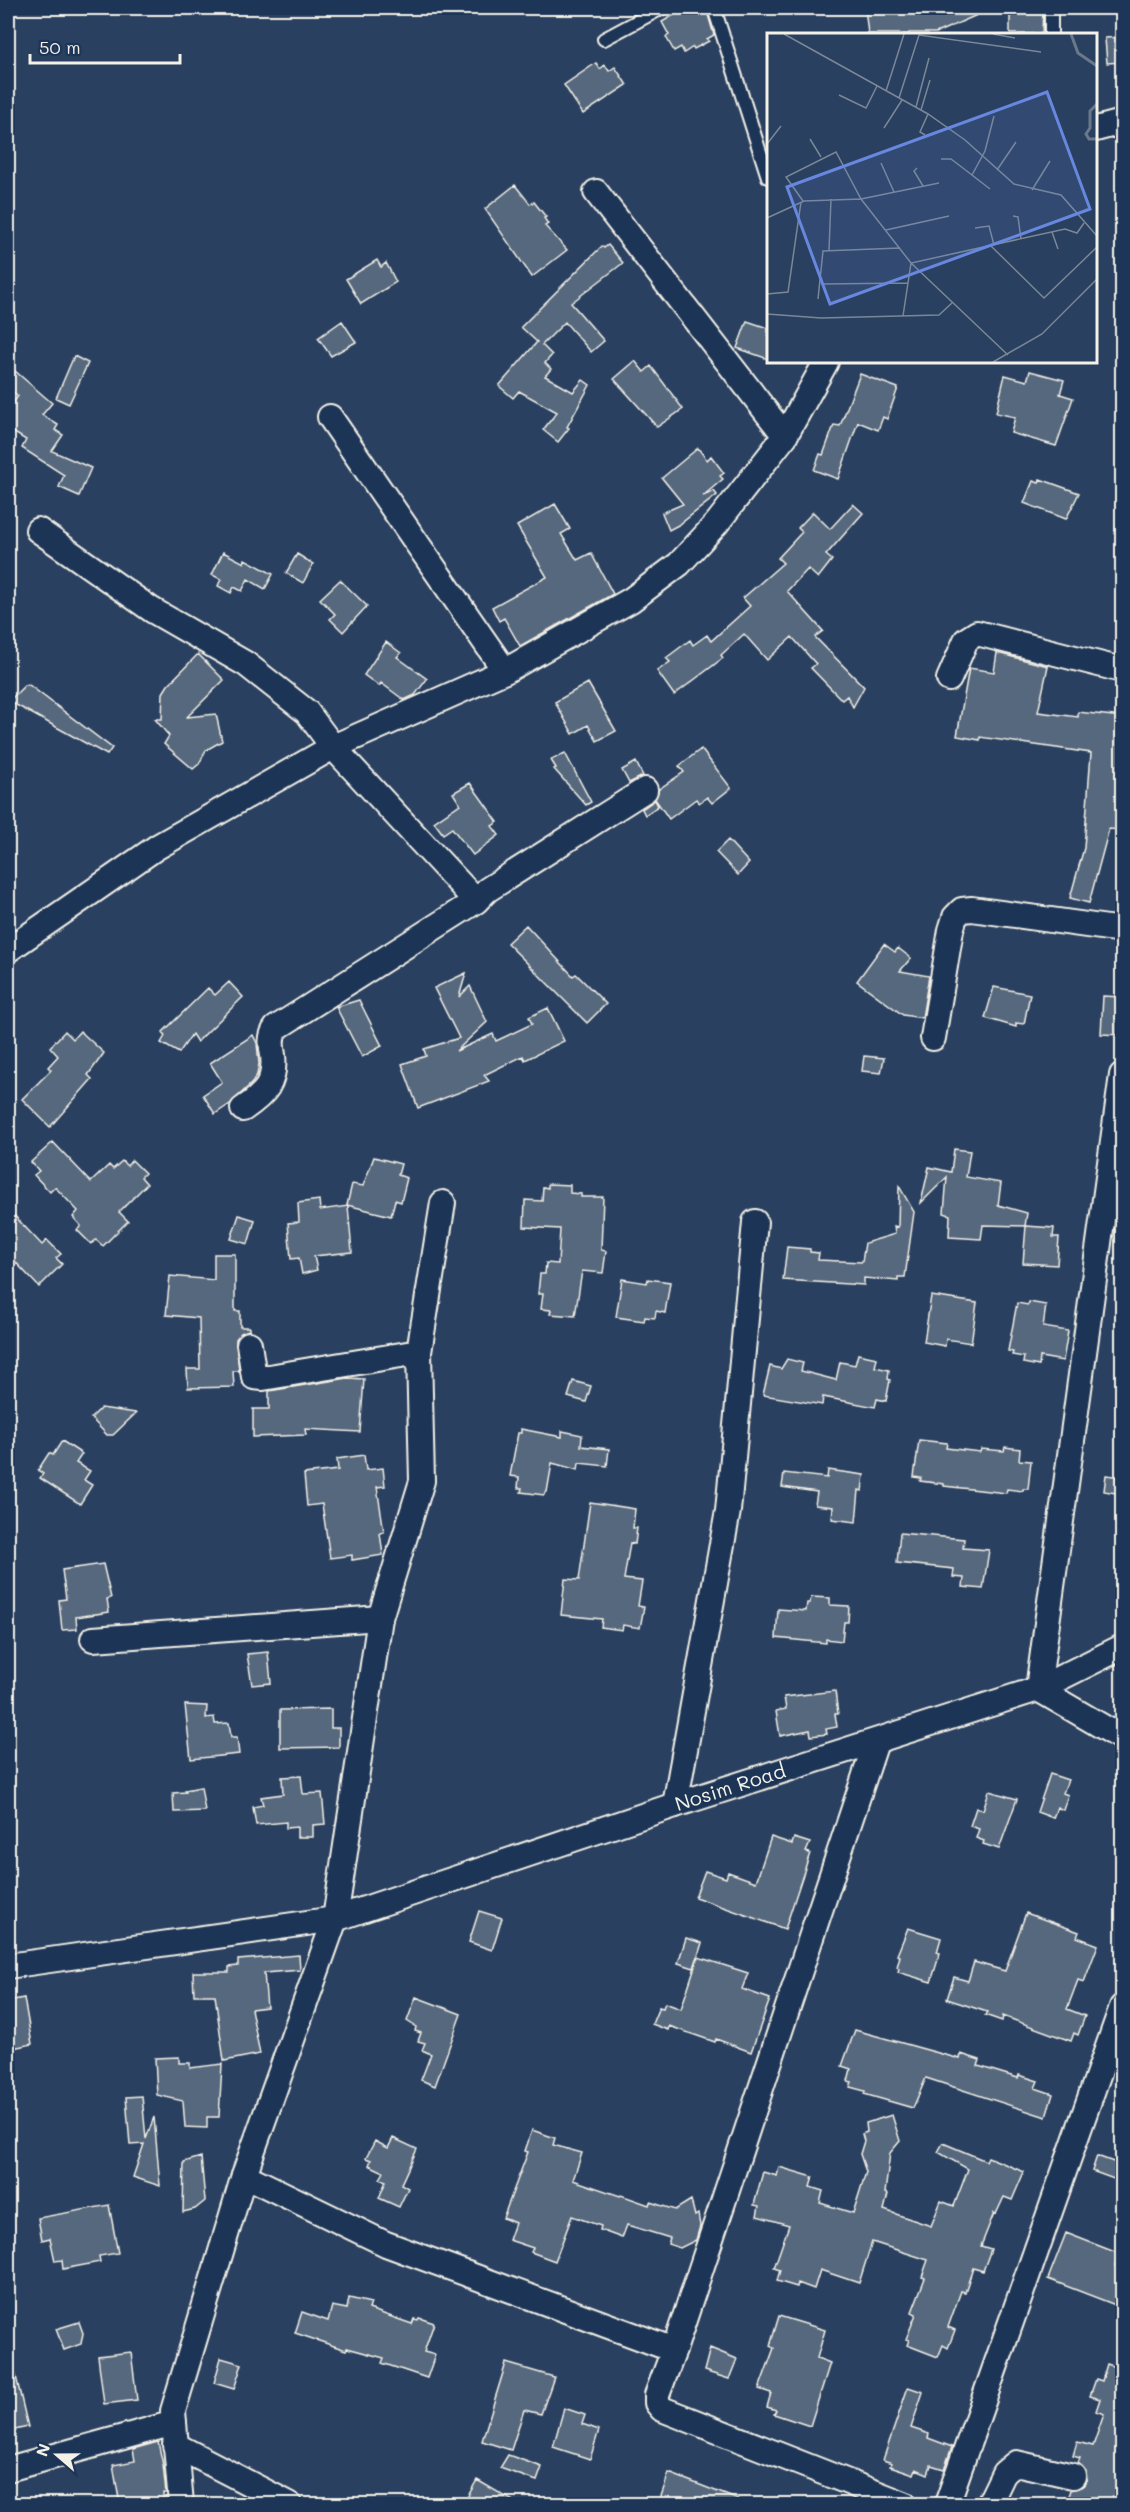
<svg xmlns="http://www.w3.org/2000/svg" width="1130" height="2512" font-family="Mali,sans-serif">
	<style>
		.building { fill: #56677d; stroke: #f4f1e8; stroke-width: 1.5 }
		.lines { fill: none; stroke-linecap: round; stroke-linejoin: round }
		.lane-casing { stroke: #f4f1e8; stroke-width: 16 }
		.street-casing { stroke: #f4f1e8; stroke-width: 28 }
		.lane { stroke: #1d3557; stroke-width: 12 }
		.street { stroke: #1d3557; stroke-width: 24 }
		.labels { text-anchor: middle; stroke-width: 6; stroke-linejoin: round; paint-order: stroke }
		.street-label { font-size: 20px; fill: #f4f1e8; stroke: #1d3557 }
		.inset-river { fill: none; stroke: #6a788a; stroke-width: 3 }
		.inset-road { fill: none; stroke: #7b8796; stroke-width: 1.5 }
		.view { fill: #6887de; fill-opacity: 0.15; stroke: #6887de; stroke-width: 3 }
		.inset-edge { fill: none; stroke: #f4f1e8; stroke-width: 3 }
	</style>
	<rect width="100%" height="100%" fill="#2a4060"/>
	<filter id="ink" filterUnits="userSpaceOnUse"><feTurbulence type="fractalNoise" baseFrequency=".0167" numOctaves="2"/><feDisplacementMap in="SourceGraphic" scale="12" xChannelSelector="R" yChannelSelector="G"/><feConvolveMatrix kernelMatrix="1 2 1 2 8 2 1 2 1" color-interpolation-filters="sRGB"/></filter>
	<g filter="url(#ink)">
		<path class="building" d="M695,8h11l8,27 -7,4 2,2 -15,8 -1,-2 -9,6 -3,-6 -7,4 -8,-14 3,-2 -7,-13 22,-13 2,4z
			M865,8h128l-57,25h-27v1h-41z
			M1022,8h21l-1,26h-32v-23h12z
			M1122,37v25l-15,1 -2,-25z
			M596,63l4,6 5,-4 4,6 6,-4 12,18 -44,29 -19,-29z
			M515,185l15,19 4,-2 12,15 -2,1 4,6 -3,2 22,24 -35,27 -47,-68z
			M608,245l15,18 -52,40 33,38 -13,11 -26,-30 -23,23 10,10 -7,8 6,6 -6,7 28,16 10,-12 7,5 -23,42 2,1 -11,14 -15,-12 14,-18 -38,-21 -6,7 -14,-12 38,-44 -16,-15 81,-81 2,2z
			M377,260l4,7 5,-4 10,19 -35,22 -15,-25z
			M342,321l14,21 -25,14 -13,-18z
			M747,321l21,7v31l-31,-11z
			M74,356l14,7 -19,41 -13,-6z
			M635,361l9,11 7,-6 32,43 -26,18 -43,-48z
			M15,371l37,32 -10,12 16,10 -3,5 8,5 -11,16 39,17 -12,28 -20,-9 5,-12 -42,-27 4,-8 -18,-11v-19l10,-14 -10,-9v-7z
			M1030,371l34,9 -4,14 13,4 -17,48 -45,-13 4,-16 -19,-4 9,-38 22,6z
			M860,374l38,14 -11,31 -4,-2 -5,13 -20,-8 -20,57 -24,-9 6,-16 3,1 11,-30 6,1z
			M698,448l9,12 4,-4 13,17 -4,3 3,3 -20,17 11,-5 3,4 -37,29 -11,6 -7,-17 21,-9 -21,-26z
			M1040,479l39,14 -13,26 -42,-16 9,-22 6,2z
			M555,504l15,25 -9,5 16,26 14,-7 22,41 -93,52 -16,-28 -5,3 -7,-14 55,-30 -30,-51z
			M853,504l10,9 -37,42 6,5 -14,18 -10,-9 -21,22 36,40 -8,6 49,50 -11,20 -6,-11 -5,4 -31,-32 5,-4 -24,-27 -25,23 -23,-26 -23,21 2,3 -49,37 -17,-24 13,-9 -4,-4 24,-18 3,5 14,-10 4,6 39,-35 -7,-8 40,-35 -5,-5 24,-26 -4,-4 15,-16 17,17z
			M223,552l21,11 1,-4 28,15 -8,15 -17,-10 -6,12 -8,-4 -3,6 -13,-7 3,-7 -9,-4z
			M297,554l16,10 -10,19 -17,-10z
			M340,580l27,26 -24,26 -13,-13 5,-5 -15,-15z
			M386,642l15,11 -4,4 30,22 -12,16 -11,5 -23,-17 -2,3 -15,-11z
			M997,653l51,13 -10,46 40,5v-5l44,5 -1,113 -12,-1 -20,74 -19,-5 14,-50 7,-95 -111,-16v3l-23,-4 12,-68 25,4z
			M198,654l26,26 -37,37 29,-3 6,27 -16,9 -7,14 -6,5 -29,-25 5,-8 -14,-17h7l1,-26 5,-8z
			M588,683l28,48 -19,10 -9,-16 -15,9 -18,-32z
			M25,685h4l83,63 -5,7 -98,-54z
			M701,749l30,39 -19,15 -5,-6 -8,6 -3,-4 -27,20 -14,-20 4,-10 25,-17 -5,-6z
			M565,753l26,49 -5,3 -32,-36 2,-1 -5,-8z
			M636,762l7,14 -14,7 -7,-13z
			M470,783l28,39 -6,4 7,9 -26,20 -21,-27 -9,6 -9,-12 26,-18 -7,-11z
			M655,800l3,6 -13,9 -3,-6z
			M728,840l21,23 -11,12 -22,-23z
			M526,925l47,51 3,-2 30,30 -19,19 -80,-80z
			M884,944l11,8 3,-4 13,10 -11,13 29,5 -7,42 -19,-3 -46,-34z
			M466,973l-7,24 11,-11 17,36 -31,29 37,-17 3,7 36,-17 -3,-7 19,-9 16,33 -39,19 -2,-4 -39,19 5,6 -71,27 -16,-44 24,-8 -2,-7 35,-11 -25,-50z
			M229,982l14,15 -46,45 -5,-8 -13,19 -18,-10 4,-7 -2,-4 45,-44 7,7z
			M994,987l36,7 -6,30 -8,-1v4l-31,-9z
			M1103,996l19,1v38l-21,-1z
			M359,1000l23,46 -20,11 -26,-50z
			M65,1031l8,8 7,-8 24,22 -16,22 4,4 -42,48 -28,-28 29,-29 -3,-3 10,-11 -8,-9z
			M253,1035l4,8 2,21 -2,11 -5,8 -22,21 -15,10 -12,-19 19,-13 -12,-19z
			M864,1056l20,2 -3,15 -19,-2z
			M53,1142l38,40 18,-17 4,4 9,-8 5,5 5,-6 13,13 -4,4 6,7 -28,28 9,9 -25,25 -7,-6 -5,4 -14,-14 4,-4 -8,-9 5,-6 -23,-24 -5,5 -16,-17 5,-4 -8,-9z
			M954,1149l16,2 -4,26 35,6 -3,22 29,8 -2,13 -42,-1 -2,14 -32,-2 1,-22 -6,-2 3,-36 -26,26 8,-36 22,5z
			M374,1157l27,7 -3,11 9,3 -6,24 -6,-2 -4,16 -44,-11 5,-21 11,2z
			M548,1184l22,1v8l11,1v3h22l-2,53 5,1 -3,22 -21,-2 -7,45 -25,-2 1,-4 -10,-1 2,-15h-5l2,-20h5l1,-11 12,1 2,-35 -36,-2 1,-27 17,1 1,-14 5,1z
			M899,1186l15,26 -9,65h-7v4l-34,-3v7l-81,-5 4,-33 23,2v3l9,1 -1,7 44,2 3,-19 30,-9 -1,-8 4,1z
			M319,1200l1,10 28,-4 4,46 -38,4 3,14 -15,4 -3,-16 -8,1 -3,-36 11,-1 -1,-19z
			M8,1209l34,36 5,-5 14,14 -5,4 6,6 -23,23 -31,-33z
			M239,1215l16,5 -7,24 -17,-5z
			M1026,1226l28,2 -1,9h6l-2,28 -34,-2z
			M214,1254h21v57h5v16h9v3l-8,3 -5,6 3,32h-6l1,16 -46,1 -1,-19h13l-1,-51 -33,-3 4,-39 44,4z
			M622,1279l25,4 1,-4 22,3 -5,31 -9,-2 -1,7 -10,-1 -1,4 -28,-4z
			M931,1296l46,7 -6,40 -25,-4 -1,7 -21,-4z
			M1029,1302l17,3 -3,22 25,4 -5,30 -23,-4 -1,9 -16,-3 1,-6 -12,-2 1,-3 -5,-1 9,-48 11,2z
			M858,1354l19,4 -2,9 14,3 -1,9 2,1 -4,21 -9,-2 -2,8 -52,-10 -1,8 -59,-10 7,-29 11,3 6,-10 16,4 -2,8 35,9 4,-18 15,3z
			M348,1378l16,1 -4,53 -55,-3 1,6 -53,2v-28h16v-18z
			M573,1381l18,5 -5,16 -18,-5z
			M101,1408l35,5 -23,22h-6l-16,-17z
			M521,1429l41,8v-6l20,4 -1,11 28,3 -2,17 -28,-3 -1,7 -26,-7 -5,29h-2l-1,3 -23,-3 1,-4h-4l1,-11 -9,-1 8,-43h3z
			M919,1440l28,3 -1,5 34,4 1,-3 23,2 1,-4 15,2 -1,11 12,1 -3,28h-5v2l-16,-2 -1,4 -62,-7v-2l-24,-3 1,-3 -7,-1z
			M62,1441l20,13 -6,9 14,8 -6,9 8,5 -12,19 -40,-26 3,-4 -5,-4 11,-17 4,2z
			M364,1455l2,15 17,-2 2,18 -8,1 7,45 -4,1 3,22 -31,5v-5l-22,3 -8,-54 -15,2 -3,-32 34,-4 -1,-11z
			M828,1470l36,5 -2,16 -3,-1 -3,32 -24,-3 1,-12 -18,-2 2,-13 -35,-5 2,-14 43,5z
			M1106,1475l16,2v17l-18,-3z
			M590,1502l45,7 -2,19h4l-2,16 -5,-1 -6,36 18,2 -4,25 6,1 -4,21 -17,-3 -1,5 -21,-3 1,-8 -41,-4 4,-36 14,1z
			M900,1533l64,6 -1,9 26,2 -6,39 -20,-2 1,-9 -11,-1 1,-8 -57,-6z
			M103,1564l8,34 -4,1 2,13 -33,5 1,12 -15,1 -3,-30 7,-1 -4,-29z
			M811,1597l19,1v7l19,1 -1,16h-4l-2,19 -16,-2v4l-50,-5 2,-29 28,2 1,-8h3z
			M268,1652l3,31 -19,2 -5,-31z
			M835,1691l3,23h-3l2,13 -11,2 1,5 -16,2 -1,-6 -30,6 -4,-25 10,-2 -2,-12z
			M185,1705l22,1 -1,12 8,-1 1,7 14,-1 2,14h6l2,17 -48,5z
			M331,1709v19h8v19l-59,1v-38z
			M1050,1774l18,6 -5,13 5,2 -5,15 -6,-3 -4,11 -16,-6z
			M301,1776l2,18 19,-1 3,31 -12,1v12h-16v-10l-11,1v-6l-30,3 -3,-18 10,-2 -2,-8 22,-3 -1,-17z
			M201,1787l4,24 -31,1 -1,-19 13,-1 -1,-2z
			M989,1791l28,8 -18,50 -16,-5 1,-3 -8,-3 3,-9 -9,-3 6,-18 7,2z
			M771,1837l21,7 2,-6 16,5 -4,9 4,1 -25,76 -90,-32 10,-26 21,7 2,-6 28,10z
			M479,1911l23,7 -10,32 -23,-8z
			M1026,1913l53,19 -2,5 21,8 -14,37 -6,-2 -11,29 18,7 -7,19 -4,-2 -3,8 -68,-25 -1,5 -17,-6 2,-3 -40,-13 7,-22 14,4 6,-19 31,9z
			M908,1928l33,10 -4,14 3,1 -9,29 -33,-10 1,-4 -2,-1 3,-11 -3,-1z
			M686,1938l16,5 -8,25 -16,-5z
			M299,1955l1,15 -36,3 3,34 -16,2 9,45 -36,7 -9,-66h-21l-1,-23h36v-5l9,-1v-6z
			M698,1957l50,16 -6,16 28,10 -19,53 -35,-13 -1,3 -46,-16 -1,4 -16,-6 7,-17 4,1 2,-5 16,6z
			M416,1997l45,17 -26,72 -14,-6 10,-26 -9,-4 3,-7 -7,-2 3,-8 -6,-2 1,-4 -9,-6z
			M24,1998l8,46 -24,5v-48z
			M855,2030l105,29 1,-5 19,6 -2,6 40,12 1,-3 19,6 -3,7 18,6 -7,23 -120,-39 -13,30 -49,-14 1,-3 -15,-4 2,-5 -4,-1 3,-12 -9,-3z
			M179,2057v6h11v5l32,-4 -3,53h-12v11l-22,-1 -2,-26 -26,-6 -2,-37z
			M142,2096l4,43 8,-22 6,69 -27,-9 11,-33 -14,1 -4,-48z
			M892,2115l8,26 -10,12 -5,40 3,1 -4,16 47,16 10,-25 13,5 14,-37 -30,-17 5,-9 43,18 2,-4 36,15 -12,28 -8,-3 -8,17 -2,-1 -13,33 10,3 -8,22 -10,-3 -8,24 -4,-1 -13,36 7,3 -7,18 -5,-3 -5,12 -31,-12 2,-5 -3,-1 10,-25 -4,-2 13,-34 -3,-1 6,-17 -56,-18 -13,41 -39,-13 -6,19 -16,-6 -1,4 -20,-6 3,-11 -6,-2 15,-43 -32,-9 2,-10 -5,-1 9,-33 14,4 2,-9 34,10 -3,10 13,4 -3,12 33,10 13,-41 -6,-18 4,-13 -2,-7 5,-2 -1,-9z
			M532,2130l23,8 -2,7 29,8 -9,27 47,16 1,-1 28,10 1,-3 25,8 16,-10 4,16 3,-2 2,12 -4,14 -16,8 -12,-4 2,-6 -43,-13 -5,13 -22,-8 1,-4 -29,-10 -17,45 -24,-9 2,-4 -24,-8 6,-17 -12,-5 25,-66 -3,-1z
			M393,2138l24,11 -16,35 7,4 -9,19 -20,-9 7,-17 -6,-2 4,-7 -15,-7 2,-5 -5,-2 9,-17 13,7z
			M1097,2156l25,9v17l-30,-11z
			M201,2157l4,44 -10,8 -12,3 1,-50z
			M109,2205l9,48 -19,3 1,6 -37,7 -1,-9 -7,1 -5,-23 -8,2 -4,-22z
			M1066,2233l54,21 -5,12 7,3v24l-4,13 -70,-27z
			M349,2298l22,5 -2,6 43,15 2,-5 4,1 1,-2 15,5 -10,29 11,3 -8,23 -45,-15 2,-5 -37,-10 -1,2 -51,-17 7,-21 26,9 4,-15 15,3z
			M779,2316l46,14 -8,28 13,5 -20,63 -36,-12 2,-4 -9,-3 4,-14 -12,-4 15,-41 -4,-2z
			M79,2322l4,11 -2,11 -17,6 -8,-21z
			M710,2348l27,11 -8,20 -25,-8z
			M131,2352l6,48 -33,4 -6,-48z
			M221,2358l21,6 -8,25 -20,-6z
			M506,2363l48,14 -13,37 -17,-4 -13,40 -29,-9z
			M1107,2364l15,5v136h-56l5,-15 12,-4 4,-6 -1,-9 -8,-8 2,-5 -7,-2 4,-14 16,4 11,-32 -8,-3 4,-12 -10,-3 6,-17 6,2z
			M8,2372h7l13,55 -18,4 -2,-10z
			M908,2387l15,5 -12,36 18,6 -1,4 24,9 -8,22 -13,-4 -3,9 -12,-5 -2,5 -24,-8 2,-3 -9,-3z
			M564,2408l21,7 -3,9 17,6 -9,29 -37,-12z
			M158,2442l5,23 3,28h-3v10l-43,2 -7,-40 22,-4 -2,-12z
			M508,2455l34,12 -5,14 -37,-13z
			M669,2473l75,29v3h-86z
			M477,2480l43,25h-57z"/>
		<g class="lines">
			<defs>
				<path id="lane" d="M714,8l54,169
					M1051,8v26
					M604,39l58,-31"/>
				<g id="street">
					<path d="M1096,129l26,-7"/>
					<path d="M596,192l189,244"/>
					<path d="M330,417l175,254"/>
					<path d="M38,530l114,80 94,54 61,48 26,35 143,154 11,-11 158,-100"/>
					<path d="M949,679l17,-39 11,-7 145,37"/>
					<path d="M8,950l149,-103 176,-100 172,-76 126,-71 48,-36 38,-41 68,-87 41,-74"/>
					<path d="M933,1038l18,-108 4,-13 7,-7 10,-1 150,21"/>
					<path d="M1122,1075l-84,614 84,49"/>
					<path d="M243,1109c22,-15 33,-26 30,-54 -2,-10 -3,-19 3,-27l200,-127"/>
					<path d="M249,1344l5,33 9,1 156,-26"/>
					<path d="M93,1639l287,-21"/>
					<path d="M876,1742l-202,608 -17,45v8l5,6 242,95"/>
					<path d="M675,1805l53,-294 27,-289"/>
					<path id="s1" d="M8,1966l327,-47 340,-114 363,-116 84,-42"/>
					<path d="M244,2175l142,69 288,106"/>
					<path d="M175,2445l114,59"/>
					<path d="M8,2469l166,-46"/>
					<path d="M181,2504l-8,-93 71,-236 91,-256 45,-301 42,-137 -3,-129 24,-149"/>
					<path d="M947,2504l175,-497"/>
					<path d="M989,2504l15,-31 12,-10 57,13"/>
				</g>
			</defs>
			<use href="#lane" class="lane-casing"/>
			<use href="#street" class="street-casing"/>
			<use href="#lane" class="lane"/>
			<use href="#street" class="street"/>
		</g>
	</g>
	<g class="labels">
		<g class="street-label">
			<text dy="7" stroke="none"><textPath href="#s1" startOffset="747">Nosim Road</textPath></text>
		</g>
	</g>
	<g transform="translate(767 33)">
		<rect width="330" height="330" fill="#2a4060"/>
		<path class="inset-river" d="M304,1l7,19 19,13M330,71l-7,7v17l-4,6 3,5h8"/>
		<path class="inset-road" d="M17,1l144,80 37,26 49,44 47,11 36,41M226,1l22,4M119,58l18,-57M72,62l27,13 11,-22M132,65l20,-63 122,17M149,74l13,-49M154,77l9,-30M117,95l18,-28M158,102l-5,-3 8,-18M43,106l11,18M0,111l14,-18M174,126h10l21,16M114,130l13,29M150,135l-3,3 9,15M230,137l19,-28M223,156l-18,-14 13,-24 9,-35M265,157l18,-29M36,168l-17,-24 50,-25 25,47 50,64 97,92M246,183l5,1 3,22M0,185l37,-17 57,-2 78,-16M208,195l14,-2 5,19M119,197l63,-14M285,199l6,17M224,213l53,52 53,-51M62,217l2,-51M55,251l86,-1M0,261l21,-2 13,-90M51,266l5,-48 77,-3M0,281l54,4 118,-3 13,-12M136,283l8,-53 154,-34 12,4 7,-10M226,329l49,-28 55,-55"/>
		<path class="view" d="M280,59l43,117 -260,95 -43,-117z"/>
		<rect width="330" height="330" class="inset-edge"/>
	</g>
	<rect width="1130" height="2512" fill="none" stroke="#1d3557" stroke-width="30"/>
	<rect x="15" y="15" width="1100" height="2482" fill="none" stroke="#f4f1e8" stroke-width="2" filter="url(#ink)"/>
	<g transform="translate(57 2455) rotate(290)" stroke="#1d3557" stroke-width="4.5" paint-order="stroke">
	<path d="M0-4.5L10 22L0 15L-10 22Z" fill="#f4f1e8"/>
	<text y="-9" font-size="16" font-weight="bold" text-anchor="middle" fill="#f4f1e8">N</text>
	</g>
	<path d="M30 54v9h150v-9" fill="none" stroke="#f4f1e8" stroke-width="3"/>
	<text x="39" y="54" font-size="18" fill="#f4f1e8" stroke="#1d3557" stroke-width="4.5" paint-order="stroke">50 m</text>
</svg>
